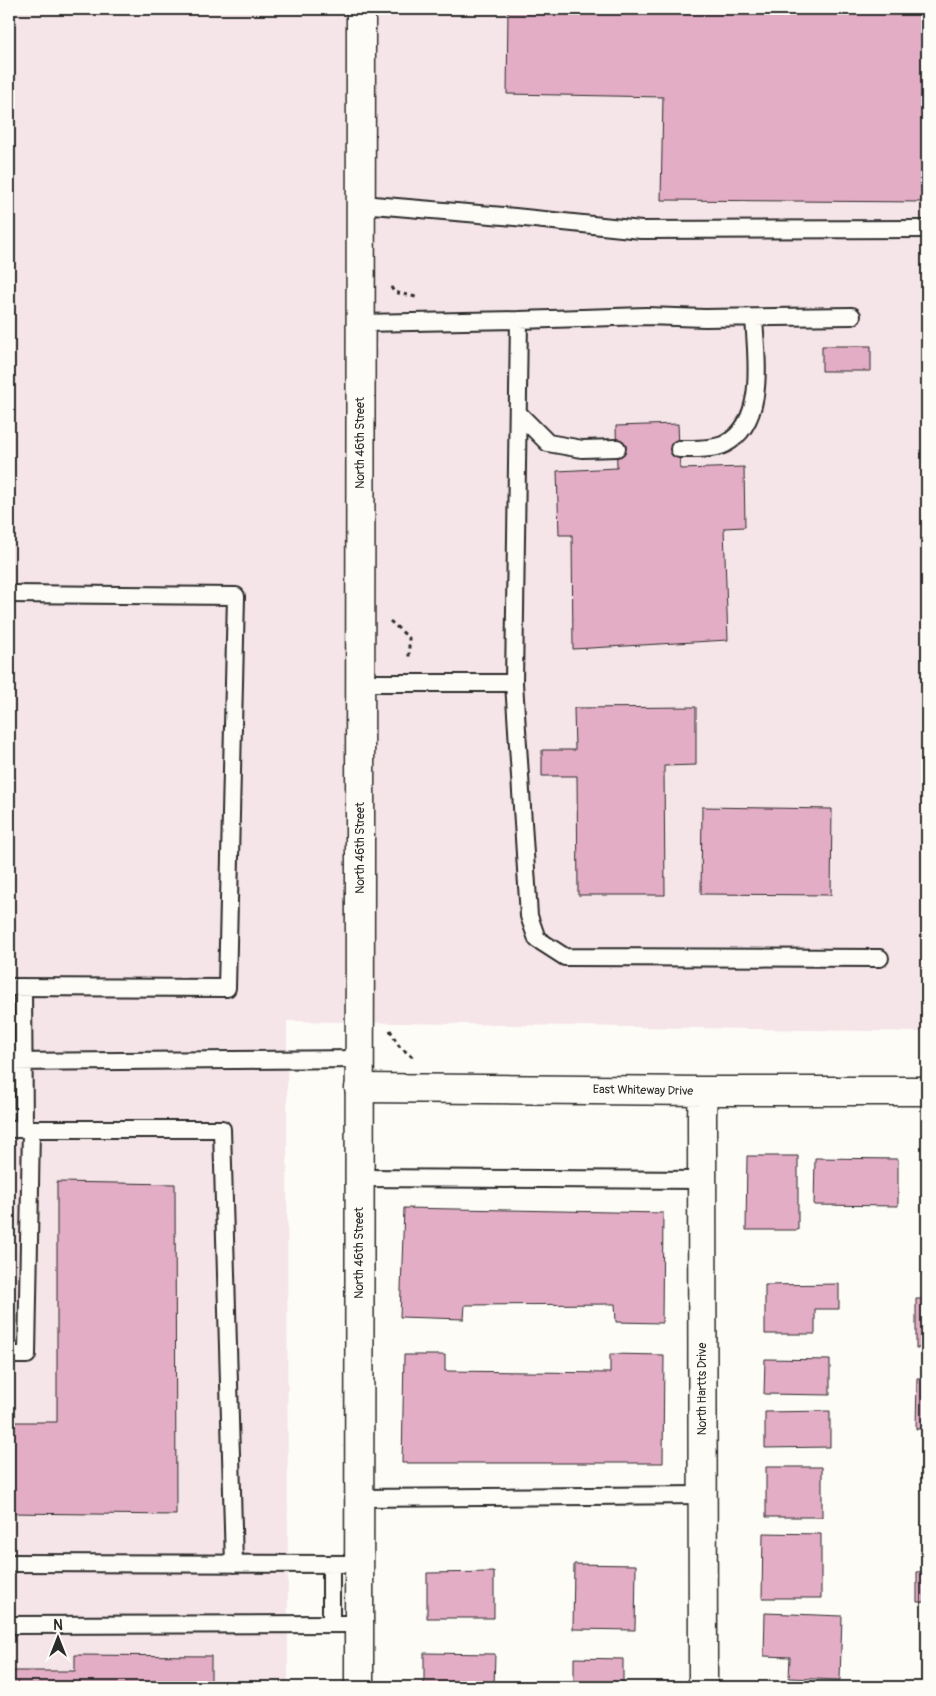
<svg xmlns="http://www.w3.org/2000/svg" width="936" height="1696" font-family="Pangolin,sans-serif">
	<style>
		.built { fill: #f5e4e8 }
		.building { fill: #e3adc5; stroke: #2b2b2b }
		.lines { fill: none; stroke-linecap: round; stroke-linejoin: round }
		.lane-casing { stroke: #2b2b2b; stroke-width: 20 }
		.street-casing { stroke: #2b2b2b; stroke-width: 31 }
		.secondary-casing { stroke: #2b2b2b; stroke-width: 31 }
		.path { stroke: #2b2b2b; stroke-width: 3; stroke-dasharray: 4 4; stroke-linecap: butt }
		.lane { stroke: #fdfcf7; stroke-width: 16 }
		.street { stroke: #fdfcf7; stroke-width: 28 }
		.secondary { stroke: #fdfcf7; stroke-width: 28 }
		.labels { text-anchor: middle; stroke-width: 4.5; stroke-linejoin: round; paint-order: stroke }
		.street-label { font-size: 12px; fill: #2b2b2b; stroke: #fdfcf7 }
	</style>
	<rect width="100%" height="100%" fill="#fdfcf7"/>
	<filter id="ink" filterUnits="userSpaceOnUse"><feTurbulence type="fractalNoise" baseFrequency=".02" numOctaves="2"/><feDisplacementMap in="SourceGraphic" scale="10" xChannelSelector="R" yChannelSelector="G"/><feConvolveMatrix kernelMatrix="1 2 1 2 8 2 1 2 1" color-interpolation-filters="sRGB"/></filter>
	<g filter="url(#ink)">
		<path class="built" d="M9,9h918v1023l-640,-11 1,666h-279z"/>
		<path class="building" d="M508,9h419v193l-266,-2 2,-103 -156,-3z
			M822,346h49v25h-49z
			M678,424l2,45 64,-2 1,60 -21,1 4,112 -155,9 -1,-114h-13l-2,-64 60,-3 -1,-42z
			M696,707v58l-32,1 1,129h-87l-1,-119h-35v-26h33l-1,-42z
			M702,807l130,2 -1,86 -130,-1z
			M747,1156h51v74h-52z
			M815,1158l83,1v47l-84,-1z
			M57,1182l118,2 1,331 -167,-2v-91h48z
			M404,1208l259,5 -1,110 -46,-1 -1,-18 -150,1 -1,14 -64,-2z
			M839,1284v25h-24v25h-50v-49z
			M916,1299h11v49h-11z
			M610,1354l54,1 -1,108h-261l2,-108h41v16l165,2z
			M765,1359l65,1v35l-66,-1z
			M917,1378h10v51h-11z
			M830,1411v36l-65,1v-36z
			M766,1467h56v50h-56z
			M763,1533l58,1v64h-59z
			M574,1564l62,1 -1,65 -62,-1z
			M927,1571v31h-10v-30z
			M494,1572v46h-67v-45z
			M765,1613l77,3 -2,64 -51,-2 1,-21 -26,-1z
			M424,1653l71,1 -1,33h-70z
			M75,1655l136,1v31h-202v-16h66z
			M574,1658l49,1v28h-49z"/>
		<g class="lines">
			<defs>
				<path id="lane" d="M361,204l154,13 126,13 286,-1
					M519,320l127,-4 59,2 147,-2
					M518,413l30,30 34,6 35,-1
					M679,449c13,0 34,1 46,-5 42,-22 31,-87 29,-126
					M9,594l227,2 -9,392 -218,-1
					M360,683h154l5,-363 -158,3
					M514,683l15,233 8,23 28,18 315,1
					M23,987l1,142h198l12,435
					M9,1062l351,-3
					M9,1129h15
					M359,1178l343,2
					M9,1355h18l4,-226
					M359,1498l343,-3
					M9,1563l350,1
					M331,1564v60
					M9,1625l350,-1"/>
				<path id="street" d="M359,1088l344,3h224
					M703,1687l-1,-571 1,-25"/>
				<path id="secondary" d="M359,1687l2,-1678"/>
			</defs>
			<use href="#lane" class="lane-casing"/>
			<use href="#street" class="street-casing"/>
			<use href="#secondary" class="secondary-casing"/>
			<path class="path" d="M391,287l3,5 22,5
				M390,621l19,17v21
				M390,1030l9,16 16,13"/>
			<use href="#lane" class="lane"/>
			<use href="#street" class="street"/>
			<use href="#secondary" class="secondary"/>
		</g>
	</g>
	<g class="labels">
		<g class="street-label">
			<text transform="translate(360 443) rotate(-90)" y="4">North 46th Street</text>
			<text transform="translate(360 848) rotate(-90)" y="4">North 46th Street</text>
			<text transform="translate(643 1090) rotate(1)" y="4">East Whiteway Drive</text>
			<text transform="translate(359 1253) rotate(-90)" y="4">North 46th Street</text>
			<text transform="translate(702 1389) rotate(-90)" y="4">North Hartts Drive</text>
		</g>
	</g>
	<rect width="936" height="1696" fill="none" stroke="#fdfcf7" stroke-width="30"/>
	<rect x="15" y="15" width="906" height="1666" fill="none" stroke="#2b2b2b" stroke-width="2" filter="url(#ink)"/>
	<g transform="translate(58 1638)" stroke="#fdfcf7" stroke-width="4" paint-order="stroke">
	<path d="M0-4L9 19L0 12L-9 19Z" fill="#2b2b2b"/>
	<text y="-8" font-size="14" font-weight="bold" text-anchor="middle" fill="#2b2b2b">N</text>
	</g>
</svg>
